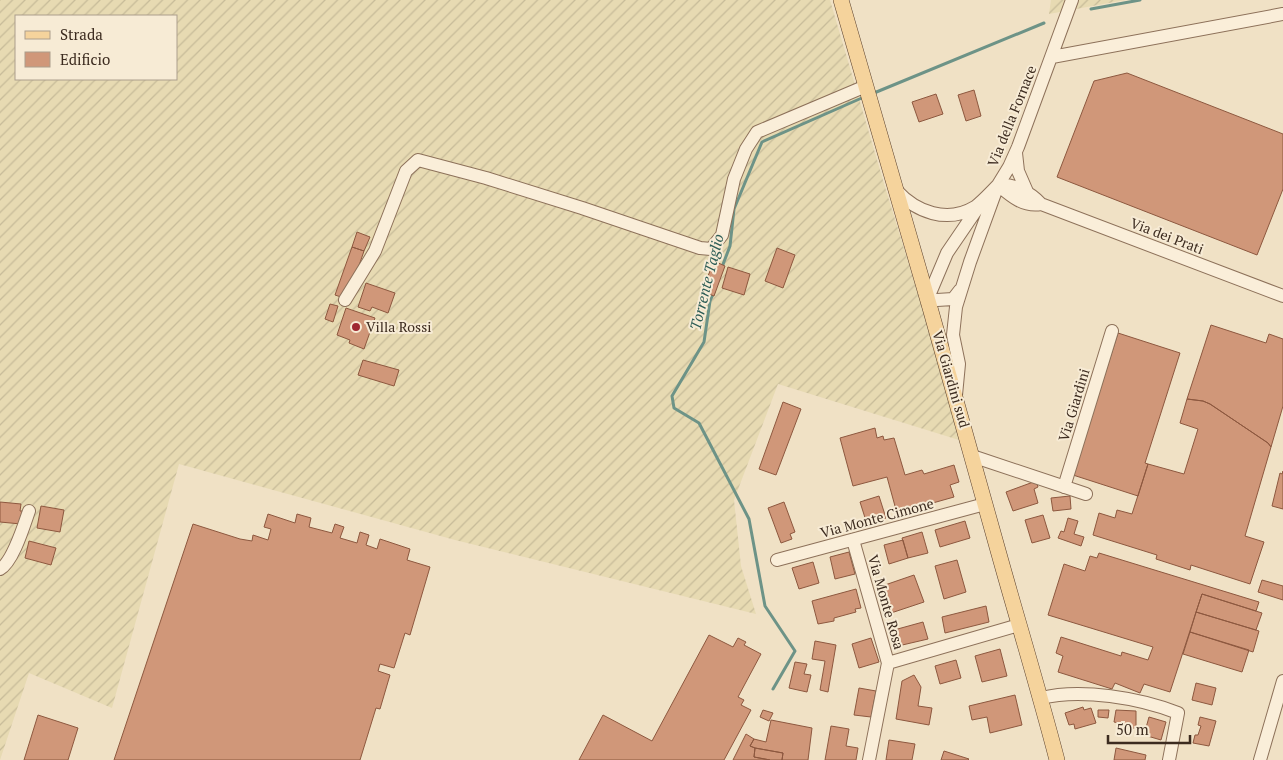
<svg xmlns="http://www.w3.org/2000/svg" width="1283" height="760" font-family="'PT Serif',serif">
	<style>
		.farmland { fill: url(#farmland-furrows); fill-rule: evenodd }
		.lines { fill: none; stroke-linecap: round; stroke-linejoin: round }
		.stream { stroke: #6d9387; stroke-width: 3 }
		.building { fill: #d09779; stroke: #8d583f }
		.minor-casing { stroke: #8d715a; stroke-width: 14 }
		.major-casing { stroke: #5a402e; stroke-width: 16 }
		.minor { stroke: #faeed9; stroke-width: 12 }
		.major { stroke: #f5d39c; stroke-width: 15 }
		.poi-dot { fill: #9f2730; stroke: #f7ebd5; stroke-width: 2 }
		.labels { text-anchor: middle; stroke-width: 4; stroke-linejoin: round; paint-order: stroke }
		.street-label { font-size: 14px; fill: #3c2b1f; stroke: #f7ebd5 }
		.poi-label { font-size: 14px; fill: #3c2b1f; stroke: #f7ebd5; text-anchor: start }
		.water-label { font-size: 15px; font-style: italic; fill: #2d5d56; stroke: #f7ebd5 }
	</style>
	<defs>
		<pattern id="farmland-furrows" width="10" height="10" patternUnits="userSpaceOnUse" patternTransform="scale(1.25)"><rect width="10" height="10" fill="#e7dab2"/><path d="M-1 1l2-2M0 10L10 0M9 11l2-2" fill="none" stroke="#c7bb99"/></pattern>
	</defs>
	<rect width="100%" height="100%" fill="#f0e1c5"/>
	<path class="farmland" d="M0,0h830l55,187 50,161 24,92 -181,-56 -44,116 7,66 15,48 -301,-74 -276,-76 -67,244 -83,-35 -29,87zM16,16h160v63h-160z
		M1051,0h74l-76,14z"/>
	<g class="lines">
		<path class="stream" d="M1091,9l49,-9
			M874,93l170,-70
			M722,267l8,-21 4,-37 28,-67 102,-45
			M714,292l-4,9 -6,41 -32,54 2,12 25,15 50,96 16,87 30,45 -22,38"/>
	</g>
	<path class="building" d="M1127,73l156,61v55l-26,66 -200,-78 37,-96z
		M974,90l7,26 -15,5 -8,-26z
		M936,94l7,20 -24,8 -7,-20z
		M357,232l13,5 -6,14 -12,-4z
		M352,247l12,4 -12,35 -8,12 -9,-3z
		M777,248l18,7 -12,33 -18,-7z
		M714,261l11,5 -11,30 -12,-5z
		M728,267l22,7 -6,21 -22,-7z
		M366,283l29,10 -7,20 -16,-6 -2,4 -12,-4z
		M330,304l8,2 -5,16 -8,-3z
		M346,308l29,10 -11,31 -15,-6 1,-3 -13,-5z
		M1211,325l55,18 3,-9 14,5v67l-12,41 -3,-4 -58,-39 -7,-3 -16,-2z
		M1118,333l62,20 -35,110 3,1 -10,32 -65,-21z
		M363,360l36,10 -5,16 -36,-11z
		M1187,399l16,2 7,3 58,39 3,4 -26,89 19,6 -14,42 -59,-19 -1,5 -34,-11 1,-4 -64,-20 6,-22 16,5 2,-8 15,4 16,-50 36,10 14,-45 -18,-6z
		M783,402l18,7 -25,66 -17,-6z
		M875,428l2,10 6,-2 1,4 10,-2 11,37 17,-5 2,4 30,-9 5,17 -9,3 4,12 -39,11 1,4 -18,5 -11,-40 -34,9 -13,-48z
		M1283,471v38l-11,-3 8,-33 2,1z
		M1036,481l2,6 -4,2 4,14 -25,8 -7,-19z
		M879,496l7,22 -19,6 -7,-22z
		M1070,496l1,13 -18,2 -2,-13z
		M0,502l21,2 -1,7h3l-2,13 -21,-2z
		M784,502l11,30 -5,2 2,5 -11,4 -13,-35z
		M41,506l23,4 -4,22 -23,-4z
		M268,514l27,9 2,-9 14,4 -2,9 23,6 3,-9 9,3 -4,11 17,5 3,-11 9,3 -3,10 11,4 3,-10 30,10 -3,11 23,7 -20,68 -5,-2 -11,35 -14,-4 -2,7 12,4 -10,34 -4,-1 -16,52h-246l79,-236 47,15 12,2 1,-6 15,5 3,-11 -7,-2z
		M1043,515l7,23 -18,5 -7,-23z
		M1068,518l10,3 -4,13 10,3 -3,9 -23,-8 3,-7 3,1z
		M965,521l5,17 -30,9 -5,-17z
		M922,532l6,21 -20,5 -6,-20z
		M903,540l5,18 -19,6 -5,-19z
		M29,541l27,7 -5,17 -26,-7z
		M849,552l6,22 -20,5 -5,-22z
		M1099,553l160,49 -3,9 -54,-17 -32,98 -26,-8 -4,9 -25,-10 -3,6 -54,-17 5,-16 -7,-3 5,-16 60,19 1,-4 26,8 5,-13 -105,-32 16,-51 21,7 5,-15 7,2z
		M957,560l9,32 -22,7 -9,-33z
		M813,562l6,21 -20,6 -7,-21z
		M914,575l10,27 -33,11 -9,-27z
		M1262,580l21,6v14l-25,-8z
		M856,589l5,19 -6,1 1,3 -22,6v3l-16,3 -6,-23z
		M1202,594l60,19 -6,17 -60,-18z
		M986,606l3,16 -44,11 -3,-16z
		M1196,612l63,19 -6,21 -63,-20z
		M923,622l5,17 -30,7 -4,-16z
		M1190,632l59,18 -7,22 -59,-18z
		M709,635l24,12 5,-9 8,4 -2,3 17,9 -23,43 6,3 -3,5 10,5 -27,50h-145l24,-45 49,26z
		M871,638l8,24 -20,6 -7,-24z
		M815,641l21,4 -8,47 -8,-2 5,-29 -13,-2z
		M1000,649l7,27 -25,6 -7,-26z
		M956,660l5,18 -21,6 -5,-18z
		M795,662l12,2 -3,10 7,1 -4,17 -18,-4z
		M914,675l7,12 -3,19 14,2 -3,17 -33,-6 6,-38z
		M1196,683l20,5 -4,17 -20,-5z
		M859,688l17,3 -5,26 -17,-2z
		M1015,695l7,30 -32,8 -3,-16 -15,3 -3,-14z
		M1083,707l1,3 7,-2 5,15 -21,6 -1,-5 -5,1 -4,-12z
		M763,710l10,3 -4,8 -9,-4z
		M1098,710h11l-1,8 -10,-1z
		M1116,710l20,1v17l-17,1v-6l-5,-1z
		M38,715l40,13 -10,32h-44z
		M1149,717l17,5 -5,18 -17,-5z
		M1200,717l16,4 -7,25 -16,-3 2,-8h3l3,-9 -3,-1z
		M771,720l41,8 -4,32h-26l1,-7 -28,-5 -5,-2 4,-7 12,3z
		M831,726l18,3 -3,17 12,2 -2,12h-31z
		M746,734l8,5 -4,7 5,2 -1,9 16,3h-37z
		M889,740l26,4 -3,16h-26z
		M755,748l28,5 -1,7h-12l-16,-3z
		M1116,748l30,7 -1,5h-31z
		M944,751l25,8 -1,1h-27z"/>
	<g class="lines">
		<defs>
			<path id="minor" d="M1052,57l231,-43
				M1016,153l2,18 10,23
				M998,185c13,11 25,22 43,19
				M896,190c20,22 51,34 79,17 8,-6 16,-15 23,-22 16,-2 33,8 43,19l242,92
				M960,290l-7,9 -16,1 -9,-2 19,-45 32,-47
				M345,300l30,-49 31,-80 12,-11 68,18 96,30 118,40 11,1 11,-14 12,-56 12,-30 11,-17 109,-46
				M956,395l3,-31 -6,-29 3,-28 14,-45 28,-77 11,-18 9,-20 54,-147
				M972,456l114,38
				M1064,487l48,-156
				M853,540l35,123 -19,97
				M777,560l208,-56
				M0,569c13,-7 24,-44 29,-58
				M888,663l131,-38
				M1041,698c40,-10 99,0 137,15l-9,47
				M1260,760l23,-79"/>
			<path id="major" d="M841,0c54,184 107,369 158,554 19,68 40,137 58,206"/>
		</defs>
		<use href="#minor" class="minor-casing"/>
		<use href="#major" class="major-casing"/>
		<use href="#minor" class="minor"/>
		<use href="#major" class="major"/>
	</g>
	<circle class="poi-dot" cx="356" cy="327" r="5"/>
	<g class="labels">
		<g class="street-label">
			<text transform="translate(1012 116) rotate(-68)" y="5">Via della Fornace</text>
			<text transform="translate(1167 236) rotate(21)" y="5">Via dei Prati</text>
			<text transform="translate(951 379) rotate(74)" y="5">Via Giardini sud</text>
			<text transform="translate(1074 405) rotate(-73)" y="5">Via Giardini</text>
			<text transform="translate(877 518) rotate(-15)" y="5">Via Monte Cimone</text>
			<text transform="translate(886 602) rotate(74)" y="5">Via Monte Rosa</text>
		</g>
		<g class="poi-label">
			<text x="366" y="332">Villa Rossi</text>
		</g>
		<g class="water-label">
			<text transform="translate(707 282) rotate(-76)" y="5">Torrente Taglio</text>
		</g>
	</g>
	<rect x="15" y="15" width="162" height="65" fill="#f7ebd5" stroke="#ac9e8c"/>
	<rect x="25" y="31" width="25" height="8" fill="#f5d39c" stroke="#ac9e8c"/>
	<text x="60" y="40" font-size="15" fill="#3c2b1f">Strada</text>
	<rect x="25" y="52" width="25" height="15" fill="#d09779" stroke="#ac9e8c"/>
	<text x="60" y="65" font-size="15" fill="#3c2b1f">Edificio</text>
	<path d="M1108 735v8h82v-8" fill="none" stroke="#3c2b1f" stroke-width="2.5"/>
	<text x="1116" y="735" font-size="15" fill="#3c2b1f" stroke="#f7ebd5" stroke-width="4" paint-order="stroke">50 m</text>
</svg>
